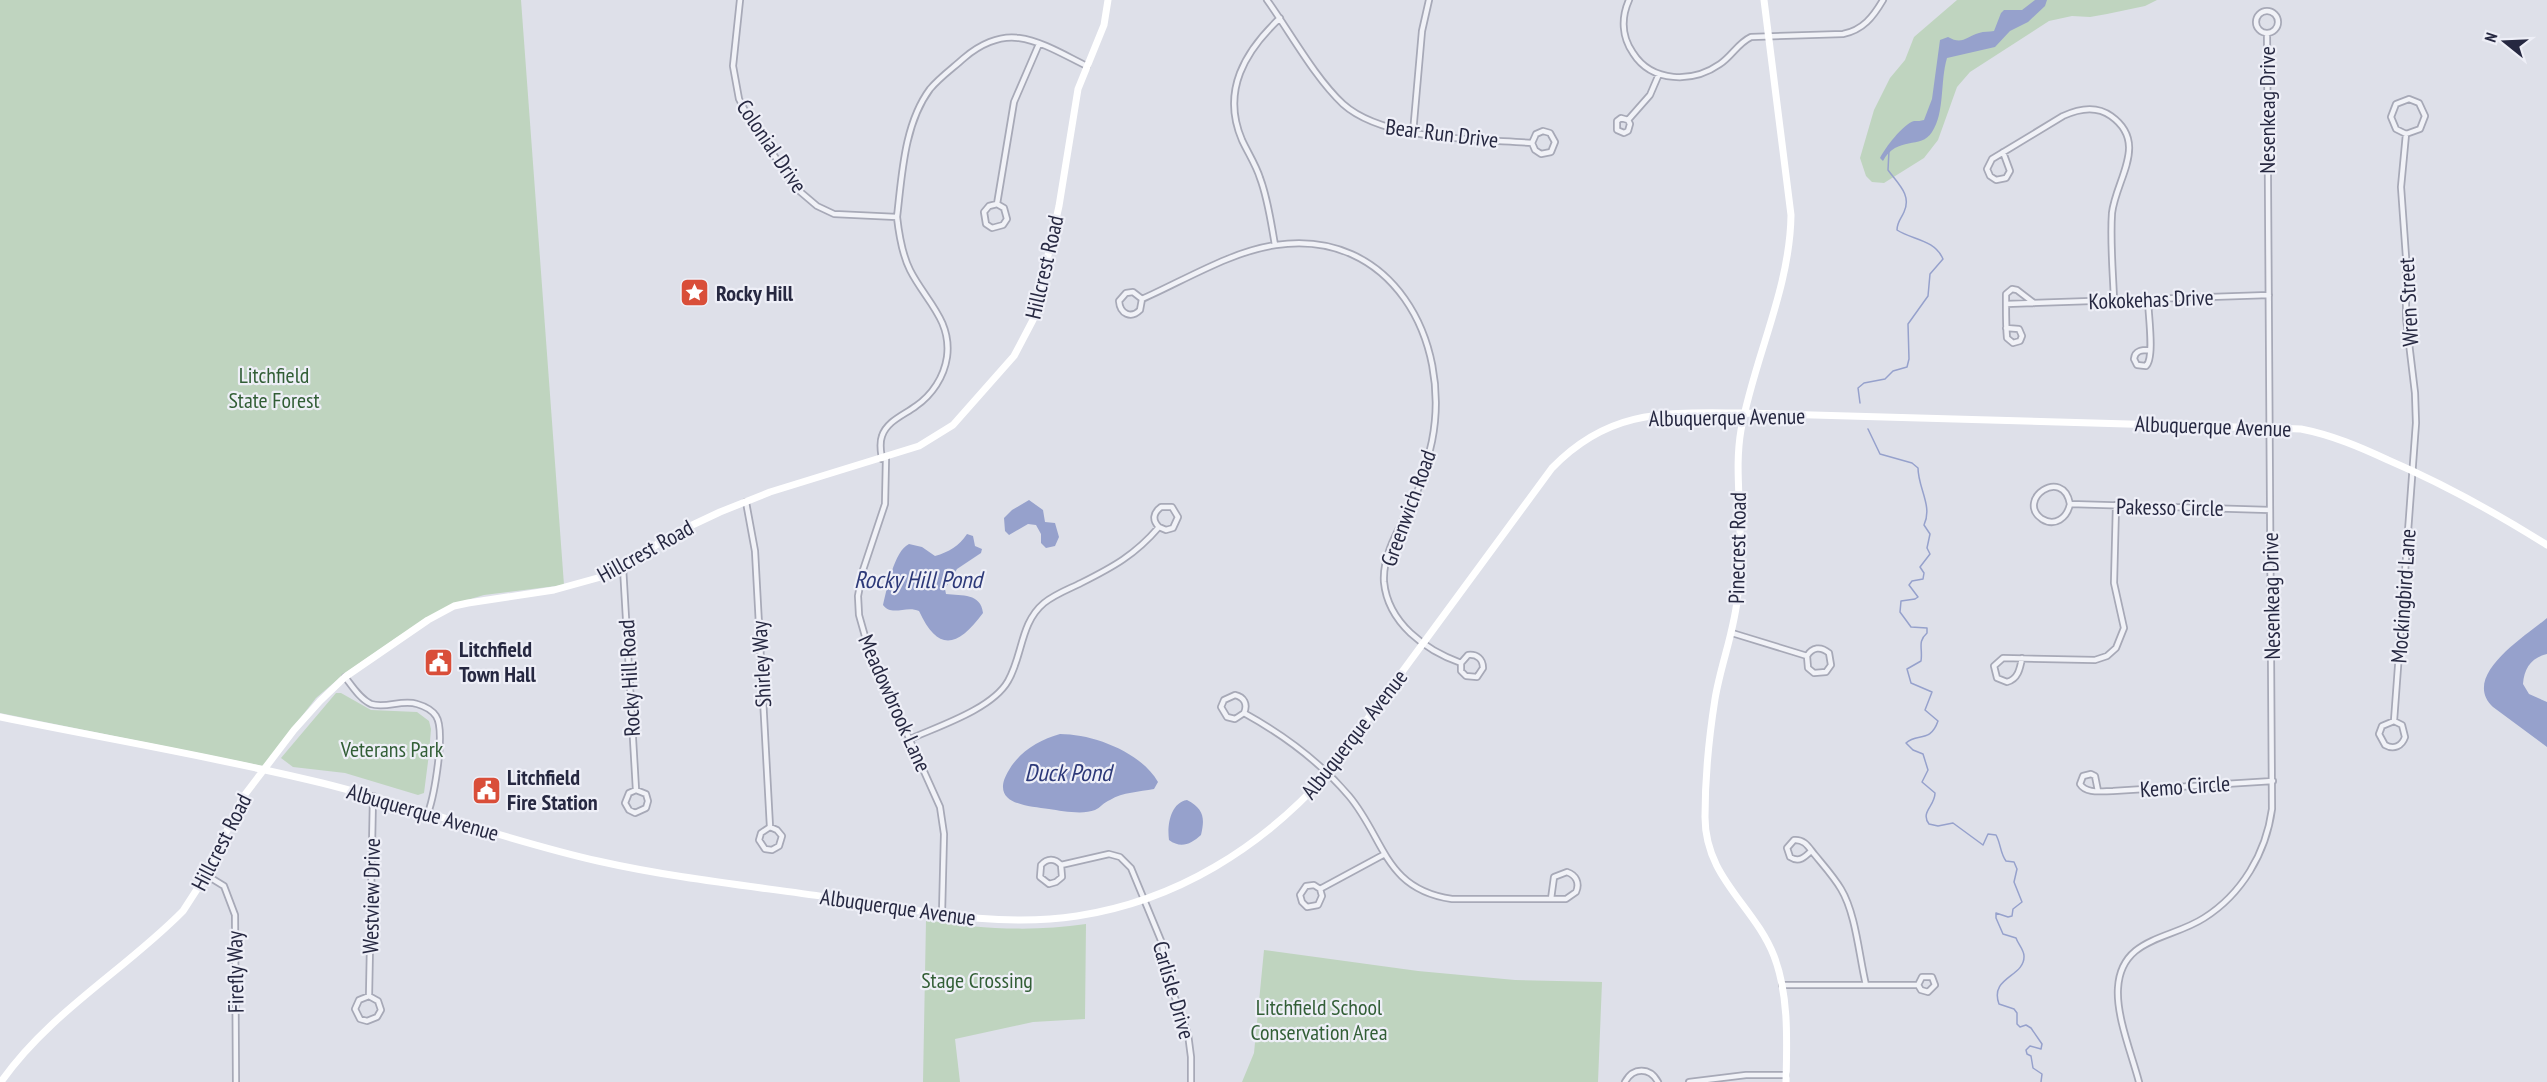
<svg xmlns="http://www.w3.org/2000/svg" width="2547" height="1082" font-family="'PT Sans Narrow',sans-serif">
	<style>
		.green { fill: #bfd4bf }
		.water { fill: #96a1cc }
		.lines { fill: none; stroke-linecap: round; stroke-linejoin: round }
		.stream { stroke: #96a1cc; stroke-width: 1.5 }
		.street-casing { stroke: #a7a9b7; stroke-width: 8 }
		.street { stroke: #f1f2f7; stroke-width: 4.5 }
		.secondary { stroke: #fff; stroke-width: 7 }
		.labels { text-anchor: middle; stroke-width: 4.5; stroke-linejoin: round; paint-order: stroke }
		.street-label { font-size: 22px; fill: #262841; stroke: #eeeff7 }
		.poi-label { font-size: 22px; font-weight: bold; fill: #262841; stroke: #eeeff7; text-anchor: start }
		.park-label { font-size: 22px; fill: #325e36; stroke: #eeeff7 }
		.water-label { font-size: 24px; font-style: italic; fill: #2d3979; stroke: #eeeff7 }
	</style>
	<rect width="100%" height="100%" fill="#dee0e9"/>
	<path class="green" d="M0,0h521l43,585 -80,10 -17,5 -71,38 -52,36 -28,24 -53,68 -263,-53z
		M1957,0h200l-12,6 -38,8 -17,3 -18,-1 -23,5 -79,51 -13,15 -19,53 -14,18 -40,25 -12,-1 -6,-6 -6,-18 14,-48 16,-32 15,-18 9,-23z
		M336,693h5l30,17 46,2 12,9 2,8 -2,25 -5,39 -6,2 -73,-22 -52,-6 -12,-9z
		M926,920c54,9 106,12 160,4l-1,95 -52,3 -78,17 5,43h-37z
		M1264,950l154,21 97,9 87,2 -4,100h-356l12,-29z"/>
	<path class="water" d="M2035,0h12l-2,6 -17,16 -18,9 -15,16 -48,11c-7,23 -2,55 -15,74 -11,18 -35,3 -49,29l-3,-3c5,-10 23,-34 34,-37 4,0 7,0 10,-1l8,-21 8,-59 8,-3c14,8 18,0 31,-4 5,-2 10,-1 15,-2l7,-18 3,-3h18z
		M1029,500l14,10 2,12 10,1 4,14 -4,9 -9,2 -5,-5v-9l-5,-9 -8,-1 -19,11 -4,-4 -1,-13 8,-8z
		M967,534l6,2 2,10 7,3 -1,4 -24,16 -12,20 1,5c16,2 35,-1 37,19 -26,35 -45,39 -64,-2 -13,-6 -27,6 -36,-6 4,-16 11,-54 26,-61l13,3 13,9c14,-4 24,-10 32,-22z
		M2547,618v36c-15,3 -23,14 -24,30l6,10 18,8v45l-54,-40c-33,-31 33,-71 54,-89z
		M1060,734c33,0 81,18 98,48l-4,7c-15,3 -31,3 -44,11 -6,2 -10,8 -15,10 -12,5 -33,1 -46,-1 -22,-3 -61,-5 -40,-39 11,-19 30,-30 51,-36z
		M1187,800c17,9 18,18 14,35 -10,9 -20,14 -32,5 -2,-14 1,-37 18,-40z"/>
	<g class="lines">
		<path class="stream" d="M1860,403l-2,-15 6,-5 21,-4 8,-8 14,-4 2,-8 -1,-35 20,-28 2,-22 13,-15c-9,-20 -31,-19 -46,-29 0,-8 4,-11 7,-18 8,-17 -6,-28 -16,-42l1,-20
			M1868,429l12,25 32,9 6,5c0,20 15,38 6,57l6,9 -3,14 3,6 -10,13 4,6 -1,6 -11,2 -3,4 9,12 -3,2 -14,2 -1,11 11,15 16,1v5c-10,9 -4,15 -6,28l-14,8 4,14 21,9 -7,18 13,11c-8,23 -21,11 -32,22l7,7 10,4 5,16 -6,12 13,11c0,13 -15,19 -6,31l9,2 15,-3 30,22 5,-11 8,1c5,9 4,18 10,26l8,1 3,7 -3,13 8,20 -9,7 -1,7 -4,1 -12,-4v5l7,16 13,4c2,6 8,12 8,18 1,21 -35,21 -25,48l15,5 3,4v11l3,3 6,-2 5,3 11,16 -1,5 -11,-3 -4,4 1,4 4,2 2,12 9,6 -1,8"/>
		<defs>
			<path id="street" d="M740,0l-7,66 6,33 11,21 47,69 20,17 17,8 63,3
				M1267,0c23,32 48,78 76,104 41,37 134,35 189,39l3,7 6,4 10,-2 4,-10 -5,-9 -7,-2 -7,3 -4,9
				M1629,0c-8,18 -7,37 4,53 19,30 60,30 87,11 12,-8 18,-21 31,-27l92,-3c20,-4 30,-17 40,-34
				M2256 22a11 11 0 1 1 22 0a11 11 0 1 1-22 0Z
				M1628,120l2,4 -2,7 -4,2 -7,-3v-9l4,-3 7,2 22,-25 9,-21
				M1413,133l9,-102 7,-31
				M2003,152l7,19 -4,7 -10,2 -6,-4 -3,-7 5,-10 71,-43c15,-7 33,-11 48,0 38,27 5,63 1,97 -2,28 1,59 2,87
				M997,204l7,4 3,11 -4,6 -11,3 -6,-4 -2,-12 5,-6 8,-2 17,-102 25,-58
				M1275,245c-4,-22 -7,-46 -15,-67 -4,-13 -12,-25 -18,-38 -21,-49 3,-89 38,-122
				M1142,299l-2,11c-9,9 -20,4 -21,-9l7,-8 7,-1 9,7c41,-18 90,-48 134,-54 115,-17 176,95 156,196 -4,19 -9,38 -17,56 -12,26 -33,55 -31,85 4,41 41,68 77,81v8l5,5 11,1 6,-9c0,-9 -6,-14 -15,-13l-7,8
				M2148,299c0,14 7,59 -2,67l-9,-1 -3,-6c1,-9 8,-9 16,-9
				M2006,304v-10l6,-5 5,1 17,13
				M2006,328l13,1 3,7 -2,5 -7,2 -6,-5c-1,-11 -1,-23 -1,-34l263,-9
				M886,458l-1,46 -22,66 -5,26 1,19 9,32 72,160 4,27 -2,79
				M882,459c-1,-7 -3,-15 0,-23 5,-15 22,-21 34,-30 16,-11 28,-29 31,-49 5,-37 -22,-57 -37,-87 -8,-16 -11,-35 -13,-53 5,-42 7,-93 33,-128 10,-12 23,-21 34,-31 15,-13 35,-23 55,-20 23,3 47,18 68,28
				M746,502l9,49 15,276 -9,6 -2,7 6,9 7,1 7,-4 3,-10 -5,-6 -7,-3
				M2070,504c-3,14 -15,23 -28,15 -27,-19 21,-53 28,-15l200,6
				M623,567l13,223 -7,3 -4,10 4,7 6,3 11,-5 2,-7 -2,-7 -10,-4
				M1732,633l75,23 1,12 6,5 12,-1 5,-7 -2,-12c-8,-7 -17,-6 -22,3
				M2022,658c-2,11 -4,21 -15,24l-10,-4 -3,-12 9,-8 92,2 12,-4 9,-8 8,-20 -10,-45 2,-78
				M345,677c7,9 15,22 26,27 15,5 31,-5 46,0 7,2 15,6 19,12 10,15 -2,80 -8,97
				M1244,713l-9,6 -8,-2 -6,-10 3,-7 11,-5c9,2 13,9 9,18 38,21 77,50 105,83 36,43 35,93 103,103h114l10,-7c4,-9 0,-17 -9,-20l-13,5 -3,22
				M2394,721l8,4 3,12c-3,9 -11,13 -20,8l-6,-11 3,-8 12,-5 22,-298 -1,-30 -9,-75v-61l-5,-70 5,-53 -10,-5 -5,-12 5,-13 13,-5 10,4 6,13 -5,13 -14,5
				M910,739c29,-13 82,-30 98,-58 15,-26 12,-58 36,-78 11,-9 25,-14 37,-20 32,-16 54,-28 78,-56l7,3 7,-2 5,-11 -6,-10h-11c-8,6 -9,13 -2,20
				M2098,791l-3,-15 -4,-2 -8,2 -3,8c6,10 22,7 33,7l160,-10
				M1811,851c-6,6 -12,12 -21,6l-3,-9 7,-8c11,-1 15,8 21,15 9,11 19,22 26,34 15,25 18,67 25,96
				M1061,865l1,12 -6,5 -7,2 -9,-7 1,-12c6,-7 14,-7 20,0l48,-11 11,3 11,11 31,75 5,32 21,59 3,23v25
				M206,875l18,11 11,29 1,167
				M1320,889l2,7 -4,9 -11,2 -5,-5 -2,-7 6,-9 8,-1 6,4 63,-34
				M1782,985h136l4,-8h10l3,8 -7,7 -7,-2 -3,-5
				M369,996l9,5 3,9 -4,7 -10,4 -7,-2 -5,-10 4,-9 10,-4 4,-200
				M1625,1082c8,-15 25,-15 33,0
				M1689,1082l57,-7h40
				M2139,1082c-7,-27 -23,-66 -21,-94 3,-51 52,-48 86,-70 38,-24 62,-65 68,-109l-5,-775"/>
		</defs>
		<use href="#street" class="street-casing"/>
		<use href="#street" class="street"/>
		<path class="secondary" d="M1764,0l27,215c-1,74 -37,143 -50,215 -4,23 -3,45 -2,68 2,31 1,64 -1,95 -3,37 -17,70 -23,106 -6,38 -10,79 -10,118 0,61 49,88 69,139 15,39 13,85 12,126
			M0,717c107,22 216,40 322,66 93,23 183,57 276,78 75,17 153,25 229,36 81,11 167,32 250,19 99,-15 184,-68 250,-142l225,-306c59,-61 116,-55 193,-55l556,16c31,6 59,18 87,31 56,24 108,53 159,85
			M1,1082c48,-69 124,-112 182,-171l20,-31 40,-83 51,-67 26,-29 25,-24 83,-57 26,-14 14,-3 86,-13 47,-13 26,-12 42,-29 51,-24 50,-20 149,-46 34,-21 61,-69 20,-38 25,-112 19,-117 26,-64 4,-25"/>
	</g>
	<defs>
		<symbol id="sight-square" viewBox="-11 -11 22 22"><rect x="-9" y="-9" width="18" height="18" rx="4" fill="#d94e39" stroke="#eeeff7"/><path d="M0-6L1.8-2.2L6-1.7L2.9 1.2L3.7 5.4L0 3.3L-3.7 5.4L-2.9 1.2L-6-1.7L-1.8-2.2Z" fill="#fff"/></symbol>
		<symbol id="civic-square" viewBox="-11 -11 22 22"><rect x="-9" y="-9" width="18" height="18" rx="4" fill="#d94e39" stroke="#eeeff7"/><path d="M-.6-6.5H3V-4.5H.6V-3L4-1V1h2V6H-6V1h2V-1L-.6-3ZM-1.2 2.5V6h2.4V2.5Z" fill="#fff"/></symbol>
	</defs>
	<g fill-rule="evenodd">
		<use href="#sight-square" x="678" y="276" width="33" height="33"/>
		<use href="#civic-square" x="422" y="646" width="33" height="33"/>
		<use href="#civic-square" x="470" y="774" width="33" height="33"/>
	</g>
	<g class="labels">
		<g class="street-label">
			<text transform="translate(2267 110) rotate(-90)" y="8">Nesenkeag Drive</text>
			<text transform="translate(1442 133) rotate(7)" y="8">Bear Run Drive</text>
			<text transform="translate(772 146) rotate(56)" y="8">Colonial Drive</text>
			<text transform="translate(1044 267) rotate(-77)" y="8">Hillcrest Road</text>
			<text transform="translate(2151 299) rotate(-2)" y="8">Kokokehas Drive</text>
			<text transform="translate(2408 302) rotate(-93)" y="8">Wren Street</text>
			<text transform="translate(1727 417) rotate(-1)" y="8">Albuquerque Avenue</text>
			<text transform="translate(2213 426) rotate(2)" y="8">Albuquerque Avenue</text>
			<text transform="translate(2170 507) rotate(1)" y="8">Pakesso Circle</text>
			<text transform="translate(1408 508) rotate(-70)" y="8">Greenwich Road</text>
			<text transform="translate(1737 548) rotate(-89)" y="8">Pinecrest Road</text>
			<text transform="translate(645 551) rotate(-29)" y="8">Hillcrest Road</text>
			<text transform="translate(2271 596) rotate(-91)" y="8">Nesenkeag Drive</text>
			<text transform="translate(2403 596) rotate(-86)" y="8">Mockingbird Lane</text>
			<text transform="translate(761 664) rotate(-93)" y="8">Shirley Way</text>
			<text transform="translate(629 678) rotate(-93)" y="8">Rocky Hill Road</text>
			<text transform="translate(895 703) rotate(66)" y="8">Meadowbrook Lane</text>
			<text transform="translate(1354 734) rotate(-52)" y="8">Albuquerque Avenue</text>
			<text transform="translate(2185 786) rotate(-4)" y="8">Kemo Circle</text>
			<text transform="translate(423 812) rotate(16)" y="8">Albuquerque Avenue</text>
			<text transform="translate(221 842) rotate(-63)" y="8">Hillcrest Road</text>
			<text transform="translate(371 896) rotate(-89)" y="8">Westview Drive</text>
			<text transform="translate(898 907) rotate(8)" y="8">Albuquerque Avenue</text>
			<text transform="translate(235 972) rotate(-91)" y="8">Firefly Way</text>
			<text transform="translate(1174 990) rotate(74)" y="8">Carlisle Drive</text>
		</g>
		<g class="poi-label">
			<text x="716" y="301">Rocky Hill</text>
			<text x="459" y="657">Litchfield<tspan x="459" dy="25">Town Hall</tspan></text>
			<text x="507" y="785">Litchfield<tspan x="507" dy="25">Fire Station</tspan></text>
		</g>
		<g class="park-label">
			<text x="274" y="383">Litchfield<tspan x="274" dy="25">State Forest</tspan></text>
			<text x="392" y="757">Veterans Park</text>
			<text x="977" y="988">Stage Crossing</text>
			<text x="1319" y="1015">Litchfield School<tspan x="1319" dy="25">Conservation Area</tspan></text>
		</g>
		<g class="water-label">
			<text x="918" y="588">Rocky Hill Pond</text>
			<text x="1068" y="781">Duck Pond</text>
		</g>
	</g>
	<g transform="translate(2505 42) rotate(288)" stroke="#eeeff7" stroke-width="4.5" paint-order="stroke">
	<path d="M0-4.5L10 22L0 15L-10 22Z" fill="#262841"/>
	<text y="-9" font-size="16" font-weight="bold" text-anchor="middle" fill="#262841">N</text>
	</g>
</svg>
